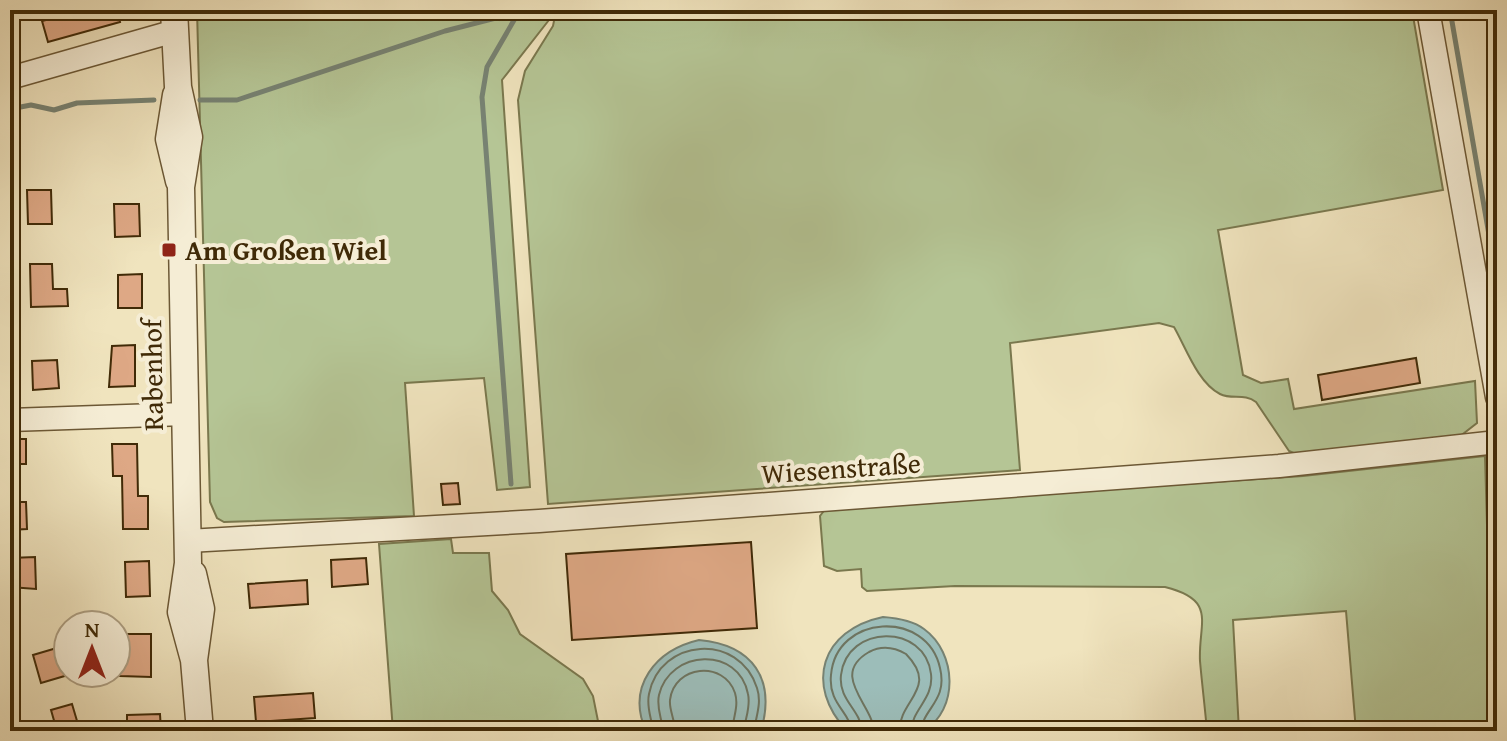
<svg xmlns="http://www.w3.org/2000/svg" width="1507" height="741" font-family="'Gentium Book Plus',serif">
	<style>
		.green { fill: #b5c595; stroke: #7a784e; stroke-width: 2 }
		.water { fill: #9cbdb9; stroke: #778272; stroke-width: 2 }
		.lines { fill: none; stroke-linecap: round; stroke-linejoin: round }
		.shore { stroke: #6e7460; stroke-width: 2 }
		.stream { stroke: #778272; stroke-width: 5 }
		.building { fill: #dea885; stroke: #402a07; stroke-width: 2 }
		.minor-casing { stroke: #6c5835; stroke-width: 25 }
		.tertiary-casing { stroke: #6c5835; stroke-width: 29 }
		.minor { stroke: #f5edd5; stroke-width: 22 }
		.tertiary { stroke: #f5edd5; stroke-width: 26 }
		.poi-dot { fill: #8f2418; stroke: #f5edd5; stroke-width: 3 }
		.labels { text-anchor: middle; stroke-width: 8; stroke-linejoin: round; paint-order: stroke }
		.poi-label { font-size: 28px; font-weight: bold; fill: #402a07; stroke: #f5edd5; text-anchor: start }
		.street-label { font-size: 28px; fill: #402a07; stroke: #f5edd5 }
	</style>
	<rect width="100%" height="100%" fill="#f0e4be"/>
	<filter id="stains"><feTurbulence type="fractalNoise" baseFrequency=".0025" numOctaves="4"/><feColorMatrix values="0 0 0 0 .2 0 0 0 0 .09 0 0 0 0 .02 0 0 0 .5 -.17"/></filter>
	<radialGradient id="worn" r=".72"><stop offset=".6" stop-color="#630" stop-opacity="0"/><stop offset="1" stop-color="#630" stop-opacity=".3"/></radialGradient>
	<path class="green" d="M197,10h313l-8,9 27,-9h883l31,180 -225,40 25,145 18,8 27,-4 6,30 181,-28 2,42 -18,14 -163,17 -7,-3 -33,-49c-12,-9 -24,-2 -36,-8 -22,-11 -34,-46 -46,-67l-15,-4 -149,20 10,127 -472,34 -30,-404 7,-29 28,-45 3,-15 -54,69 28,407 -33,3 -13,-112 -79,5 9,133 -190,6 -7,-4 -7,-16z
		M1485,456l8,275h-137l-10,-120 -113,9 6,111h-32c-2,-23 -5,-47 -7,-70 -2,-38 18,-61 -35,-74l-210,-1 -88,5 -5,-4 -1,-18 -24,2 -13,-5 -4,-50 6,-8 477,-32z
		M451,539l2,14h36l3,38 16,19 12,24 63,45 10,17 7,35h-207l-14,-187z"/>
	<path class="water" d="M883,617c14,1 29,3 41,12 33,24 35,80 0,102h-77c-43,-46 -26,-101 36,-114z
		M699,640c54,5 77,39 62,91h-115c-20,-45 10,-81 53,-91z"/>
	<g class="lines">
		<path class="shore" d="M653,731c-1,-12 -7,-23 -4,-37 11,-56 90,-62 108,-6 5,15 -1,28 -3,43
			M663,731c-1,-13 -7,-23 -4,-36 11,-46 80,-49 89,-1 3,13 -3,24 -4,37
			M675,731c0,-11 -6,-21 -5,-31 4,-35 54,-40 65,-7 4,13 -2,25 -3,38
			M852,731c-2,-19 -24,-27 -21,-56 5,-61 96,-66 109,-7 8,33 -17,40 -19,63
			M862,731c-1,-21 -24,-31 -21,-56 6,-51 84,-52 90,-1 3,25 -19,35 -20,57
			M874,731c-1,-26 -45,-56 -5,-79 13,-7 25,-5 37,2 33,34 -6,45 -7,77"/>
		<path class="stream" d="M1450,10l47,271
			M200,100h37l208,-69 82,-21
			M10,109l21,-4 23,5 23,-7 77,-3
			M511,484l-29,-387 5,-30 30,-52"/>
	</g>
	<path class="building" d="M63,10h54l3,12 -72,20 -6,-21 23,-6z
		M27,190h24l1,34h-24z
		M114,204h25l1,32 -25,1z
		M30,264h22l1,25h14l1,17 -37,1z
		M142,274v34h-24v-33z
		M135,345v41l-26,1 3,-41z
		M1416,358l4,25 -98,17 -4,-25z
		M57,360l2,28 -26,2 -1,-29z
		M10,439h16v25h-16z
		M112,444h25l1,52h10v33h-25l-1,-53h-9z
		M458,483l2,21 -17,1 -2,-21z
		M10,502h16l1,27 -17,1z
		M751,542l6,86 -185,12 -6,-86z
		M35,557l1,32 -26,-2v-29z
		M366,558l2,26 -36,3 -1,-27z
		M149,561l1,35 -24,1 -1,-35z
		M307,580l1,24 -58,4 -2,-24z
		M120,634h31v43l-31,-1z
		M60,647l8,28 -27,8 -8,-28z
		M313,693l2,25 -59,4 -2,-25z
		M72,704l8,27h-23l-6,-21z
		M160,714l1,17h-34v-16z"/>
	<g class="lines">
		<defs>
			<path id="minor" d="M1428,10l69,387
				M10,78l165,-47
				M10,420l175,-6
				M188,541l351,-20 740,-55 218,-24"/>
			<path id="tertiary" d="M174,10l4,77 11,50 -8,50 7,376 -7,49 13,48
				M176,95l-7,44 10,42
				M193,574l8,35 -7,51 6,71"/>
		</defs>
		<use href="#minor" class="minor-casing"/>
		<use href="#tertiary" class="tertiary-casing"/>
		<use href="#minor" class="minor"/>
		<use href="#tertiary" class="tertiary"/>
	</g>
	<rect class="poi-dot" x="161" y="242" width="16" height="16" rx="4"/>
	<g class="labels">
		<g class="poi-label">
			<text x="185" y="260">Am Großen Wiel</text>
		</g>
		<g class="street-label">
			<text transform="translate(152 375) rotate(-91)" y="10">Rabenhof</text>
			<text transform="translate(841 468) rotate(-4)" y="10">Wiesenstraße</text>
		</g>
	</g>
	<rect width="1507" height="741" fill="none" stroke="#f0e4be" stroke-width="40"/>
	<rect x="12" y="12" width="1483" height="717" fill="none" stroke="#402a07" stroke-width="4"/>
	<rect x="20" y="20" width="1467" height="701" fill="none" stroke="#402a07" stroke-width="2"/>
	<g transform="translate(92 649)"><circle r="38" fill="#f5edd5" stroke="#ad9f83" stroke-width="2"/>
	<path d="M0-6L14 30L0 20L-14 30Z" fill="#8f2418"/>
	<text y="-12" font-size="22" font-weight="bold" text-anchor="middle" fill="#402a07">N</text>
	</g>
	<rect width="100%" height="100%" filter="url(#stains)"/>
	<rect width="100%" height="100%" fill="url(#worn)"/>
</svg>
